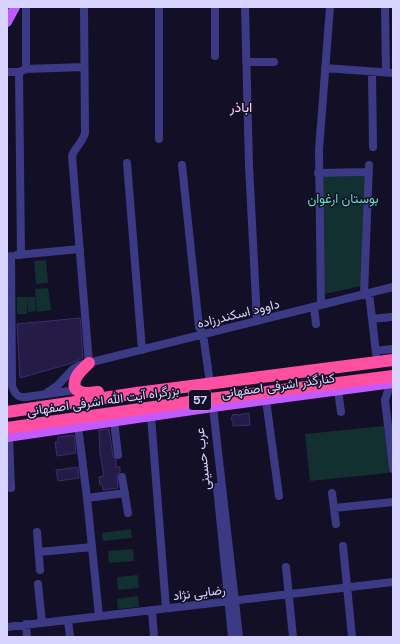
<svg xmlns="http://www.w3.org/2000/svg" width="400" height="644" font-family="'Space Grotesk',Vazirmatn,sans-serif">
	<style>
		.green { fill: #12302f }
		.building { fill: #241b47; stroke: #3b2d73 }
		.lines { fill: none; stroke-linecap: round; stroke-linejoin: round }
		.minor { stroke: #3d3a85; stroke-width: 8 }
		.major { stroke: #c25bff; stroke-width: 10 }
		.highway { stroke: #ff4fa3; stroke-width: 12 }
		.labels { text-anchor: middle; stroke-width: 3; stroke-linejoin: round; paint-order: stroke }
		.shield { fill: #130f26; stroke: #9e99be; stroke-width: 1 }
		.shield-label { font-size: 12px; font-weight: bold; fill: #d9d4ff }
		.park-label { font-size: 13px; fill: #5fe0c0; stroke: #130f26 }
		.street-label { font-size: 13px; fill: #d9d4ff; stroke: #130f26 }
		.neighbourhood-label { font-size: 14px; fill: #ffd6f0; stroke: #130f26 }
	</style>
	<rect width="100%" height="100%" fill="#130f26"/>
	<path class="green" d="M365,176l-4,110 -36,8 -3,-117z
		M46,260l2,23 -12,1 -2,-23z
		M48,288l3,22 -14,2 -2,-23z
		M17,297h18l1,14 -8,1 -1,-14v16h-10z
		M384,426l5,47 -79,8 -5,-47z
		M131,529l1,9 -29,3 -1,-8z
		M133,549l1,12 -25,2 -1,-12z
		M138,575l1,13 -21,2 -1,-13z
		M138,596l1,11 -21,2 -1,-10z"/>
	<path class="building" d="M80,318l3,40 -11,5 -52,15 -3,-54z
		M249,413l1,12 -17,1v-4l-2,-3 2,-5 5,1z
		M109,429l4,27 3,4v7h4v5l-3,3 1,13 -15,2 -1,-5h-2l-1,-8 5,-1 -4,-23 -1,-23z
		M74,435l2,18 -19,3 -2,-14h3v-5z
		M78,467l1,11 -21,3 -2,-11z"/>
	<g class="lines">
		<path class="minor" d="M84,7l1,126c-2,9 -10,14 -13,23l17,207
			M159,7v132
			M215,7v49
			M245,7l4,158 8,156
			M385,7l1,66
			M26,9v60
			M246,62h28
			M325,68l68,5
			M7,72h12l7,-3 58,-2
			M19,72l2,183
			M372,72l1,75
			M127,163l15,187
			M182,165l17,162 4,7 7,49
			M318,173l51,-1
			M17,255l63,-6
			M11,256l1,130c3,8 6,12 14,11l50,-7
			M369,293l7,60
			M364,294l5,-129
			M321,305l-2,-155 11,-143
			M314,307l2,17
			M372,319l19,-2
			M382,350l11,-1
			M393,384l-5,7 -3,9 8,69
			M338,390l3,22
			M45,394l13,-9 15,-16 7,-4 313,-78
			M266,400l13,96
			M211,402l2,5 26,230
			M151,416l15,192
			M114,421l4,34
			M78,426l9,72 12,118
			M9,437l2,51
			M122,477l6,36
			M217,487l15,150
			M332,493l4,31
			M87,498l38,-5
			M334,508l59,-6
			M37,532l3,38
			M343,546l9,91
			M39,552l53,-5
			M286,567l7,70
			M38,584l4,39
			M152,610l2,27
			M68,620l2,17
			M26,624l1,13
			M7,627l386,-45"/>
		<path class="major" d="M7,22l8,-15
			M7,437l206,-30 180,-24"/>
		<path class="highway" d="M89,363c-7,7 -17,14 -14,25 6,7 15,5 23,4
			M7,412l130,-19 256,-33
			M7,428l203,-29 183,-23"/>
	</g>
	<g class="labels">
		<rect class="shield" x="189" y="390" width="22" height="20" rx="3"/>
		<g class="shield-label">
			<text x="200" y="404">57</text>
		</g>
		<g class="park-label">
			<text x="343" y="203">بوستان ارغوان</text>
		</g>
		<g class="street-label">
			<text transform="translate(238 313) rotate(-14)" y="5">داوود اسکندرزاده</text>
			<text transform="translate(278 385) rotate(-8)" y="5">کنارگذر اشرفی اصفهانی</text>
			<text transform="translate(103 400) rotate(-8)" y="5">بزرگراه آیت الله اشرفی اصفهانی</text>
			<text transform="translate(202 459) rotate(-96)" y="5">عرب حسینی</text>
			<text transform="translate(199 592) rotate(-7)" y="5">رضایی نژاد</text>
		</g>
		<g class="neighbourhood-label">
			<text x="241" y="112">اباذر</text>
		</g>
	</g>
	<rect width="400" height="644" fill="none" stroke="#d9d4ff" stroke-width="16"/>
</svg>
